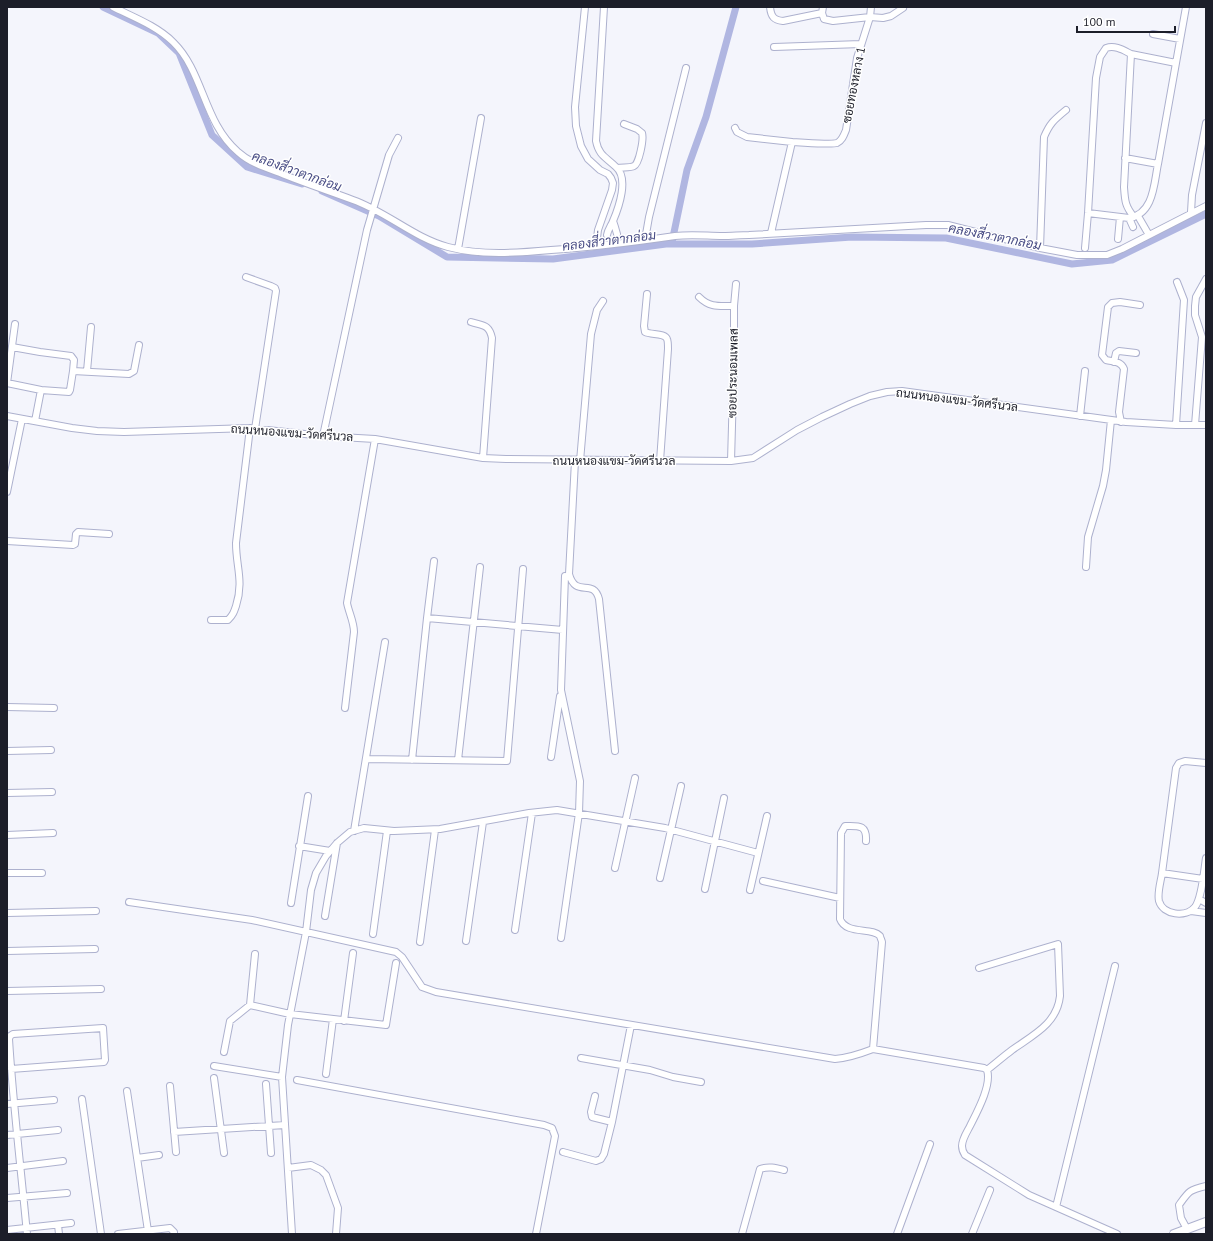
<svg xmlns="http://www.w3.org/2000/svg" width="1213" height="1241" font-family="'PT Sans',Sarabun,sans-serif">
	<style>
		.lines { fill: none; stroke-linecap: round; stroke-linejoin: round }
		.canal { stroke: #b0b6e1; stroke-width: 7 }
		.street-casing { stroke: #adb1ce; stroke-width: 8 }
		.secondary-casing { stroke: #adb1ce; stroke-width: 10 }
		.street { stroke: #fff; stroke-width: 6 }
		.secondary { stroke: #fff; stroke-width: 8 }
		.labels { text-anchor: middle; stroke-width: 3; stroke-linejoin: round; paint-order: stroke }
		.street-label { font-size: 12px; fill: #1c1e29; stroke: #fff }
		.water-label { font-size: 13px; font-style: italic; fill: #494d85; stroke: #fff }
	</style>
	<rect width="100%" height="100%" fill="#f4f5fc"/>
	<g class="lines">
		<path class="canal" d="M103,7l55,26 21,20 33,82 35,32 55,17
			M322,191l57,25 68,41 106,2 113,-15h86l100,-7 94,1 126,26 40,-4 94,-46
			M672,242l15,-72 19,-53 30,-110"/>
		<defs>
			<path id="street" d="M113,7c20,10 44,19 60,35 31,30 30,80 65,110 12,11 28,16 42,21 24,10 49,18 73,27 34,12 61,38 95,47 34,9 69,6 103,3 42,-3 83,-8 124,-14 17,-2 32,0 48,0 9,0 17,-1 26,-1l177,-10h22l92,23 37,7h30l15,-6 84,-43
				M585,7l-10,100 1,19 5,20 7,13 12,11 8,4 3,4 2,5 -1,7 -14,40 -2,16
				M604,7l-8,134c3,15 10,16 20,26 13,11 3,40 -3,54 -2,5 -5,8 -6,14
				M770,7c1,10 4,13 13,14l39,-8
				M823,7l-1,6 2,6 9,2 37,-4 13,1 8,-2 12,-8
				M1153,34l27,5
				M774,47l87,-3
				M1176,63l10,-56
				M735,128l2,4 10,5 45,5
				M1125,158l33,6 18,-101 -45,-9
				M618,168c4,-1 12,0 16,-2 5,-2 10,-27 8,-33l-5,-4 -13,-5
				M1191,212l1,-17 14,-72
				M1088,213l41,5c25,-4 25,-35 29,-54
				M1138,216l11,19
				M1129,218l4,9
				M613,221l2,6 2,7
				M771,233l21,-91c8,0 38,3 45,1 5,-2 7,-8 9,-13l11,-72 13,-41 1,-10
				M1118,239l2,-22
				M645,240l4,-23 37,-149
				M1040,248l4,-111c6,-14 10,-17 22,-27
				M1085,248l3,-35 8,-135 4,-21 6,-9c9,-3 17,2 25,6l-7,133c1,14 1,19 10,30
				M458,249l23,-131
				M246,277l25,9 4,2 1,3 -21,138
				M647,294l-3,32 1,6c6,3 20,1 22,7 1,2 1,7 1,10l-8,112
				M699,297c11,11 20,9 35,9
				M471,322c12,4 18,2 21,16l-9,120
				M12,347l28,5 31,4 3,4 -1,11
				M1114,362l2,-9 3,-2 17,2
				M87,371l4,-44
				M7,383l34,7 -6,31
				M7,383l8,-59
				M41,390l28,2 1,-2 3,-19 56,3 5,-3 5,-26
				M7,416l65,12 25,3 27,1 126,-4 73,8 52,3 108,19 23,1 225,2 22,-3 44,-28 25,-13 28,-13 20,-8 17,-4 15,-1 224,31 50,3h30
				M1080,416l5,-45
				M1121,422l-2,-10 5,-43c-3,-8 -10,-7 -18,-9l-4,-5 6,-48 4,-4 8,-1 20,3
				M1176,425l8,-125 -7,-18
				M1195,425l7,-88 -7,-22v-9l1,-9 10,-18
				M323,436l44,-206 22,-75 9,-17
				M575,461l-6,113c7,25 24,3 30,25l16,152
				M580,461l11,-127 6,-24 6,-9
				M731,461l3,-106v-49l2,-22
				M7,492l15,-73
				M7,541l66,4 2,-1 1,-10 2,-2 31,2
				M1086,567l2,-30 15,-51 3,-16 5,-50
				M427,618l7,-57
				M211,620h17c5,-5 6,-8 8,-14 8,-25 0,-39 0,-63l14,-115
				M7,707l47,1
				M345,708l9,-76c0,-10 -5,-19 -7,-29l28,-164
				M7,751l44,-1
				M551,757l9,-61
				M366,759l141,2 16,-192
				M412,760l15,-142 136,12
				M458,760l22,-193
				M7,793l45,-1
				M354,831l31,-189
				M7,835l46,-2
				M866,841c1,-17 -8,-15 -21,-15l-4,7 -1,86c6,16 32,8 40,17 0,1 2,5 2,6l-9,107
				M299,846l31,5
				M615,868l20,-90
				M7,873h35
				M1162,873c-1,8 -5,20 -3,28 4,14 27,17 36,6 7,-9 9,-37 11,-49
				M660,878l21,-92
				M1203,879l-41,-6 14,-105 3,-5 6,-2 21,2
				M763,881l77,17
				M705,889l19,-91
				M750,890l17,-74
				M1199,899l7,4
				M129,902l123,18 144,32 6,5 20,30 14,5 399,67c14,-1 25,-5 38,-10l111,19 3,2
				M291,903l17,-107
				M1191,911l15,2
				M7,913l89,-2
				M325,916l12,-73
				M515,930l17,-117
				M373,934l14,-103
				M561,938l18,-125 1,-32 -19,-91 4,-114
				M466,941l17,-119
				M420,942l15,-112
				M7,951l88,-2
				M979,968l79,-24 2,52c-3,28 -27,39 -48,54 -8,6 -16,13 -25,20
				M7,991l94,-2
				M250,1005l5,-51
				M344,1021l9,-68
				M224,1052l6,-31 20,-16 40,9 96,11 10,-62
				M581,1058l69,12 23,7 28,5
				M214,1066l68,11
				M11,1069l93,-7 1,-2 -2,-32 -90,6 -3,2 -1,3c4,65 12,130 18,195
				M987,1070c5,15 -10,42 -17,56 -3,6 -8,13 -8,20 0,4 1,6 3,9l64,40 88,39
				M326,1074l7,-55
				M214,1078l10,75
				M297,1080l247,45 8,3 3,8 -19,98
				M266,1084l5,69
				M170,1086l6,66
				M127,1091l21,140
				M595,1096l-4,16 1,5 20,5
				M82,1099l19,135
				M7,1104l47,-4
				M174,1132l111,-7
				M7,1135l51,-5
				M563,1152l33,9 5,-2 3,-5 8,-32 19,-97
				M137,1158l22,-3
				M7,1168l56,-7
				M288,1168l23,-3 10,5 5,5 12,33 -2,26
				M7,1198l60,-5
				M1056,1207l59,-241
				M58,1225l1,9
				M1187,1229l-6,-11 -2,-13c10,-14 10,-15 27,-19
				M7,1230l64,-7
				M118,1234l52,-6 4,4v2
				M292,1234l-10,-157 6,-52 18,-93 5,-42 5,-17 10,-17 11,-13 13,-11 14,-4 30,3 46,-2 89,-16 28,-3 108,18 93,25
				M742,1234l18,-65c9,-3 16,-1 24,1
				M897,1234l33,-90
				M972,1234l18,-44"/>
			<path id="secondary" d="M1174,1234l32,-12"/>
		</defs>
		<use href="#street" class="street-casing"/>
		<use href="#secondary" class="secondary-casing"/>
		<use href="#street" class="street"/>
		<use href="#secondary" class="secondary"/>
	</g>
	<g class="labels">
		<g class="street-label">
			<text transform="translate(854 85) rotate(-79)" y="4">ซอยทองหลาง 1</text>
			<text transform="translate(733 373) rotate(-89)" y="4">ซอยประนอมเพลส</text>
			<text transform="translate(957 400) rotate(7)" y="4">ถนนหนองแขม-วัดศรีนวล</text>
			<text transform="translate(292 433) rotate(4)" y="4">ถนนหนองแขม-วัดศรีนวล</text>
			<text x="614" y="465">ถนนหนองแขม-วัดศรีนวล</text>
		</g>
		<g class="water-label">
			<text transform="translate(297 171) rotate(20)" y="5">คลองสี่วาตากล่อม</text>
			<text transform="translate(995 236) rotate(11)" y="5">คลองสี่วาตากล่อม</text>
			<text transform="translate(609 240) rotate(-7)" y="5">คลองสี่วาตากล่อม</text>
		</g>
	</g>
	<rect width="1213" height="1241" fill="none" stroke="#1c1e29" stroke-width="16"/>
	<path d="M1077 26v6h98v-6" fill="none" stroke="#1c1e29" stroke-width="2"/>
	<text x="1083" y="26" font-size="12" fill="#1c1e29" stroke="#ffffff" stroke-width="3" paint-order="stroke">100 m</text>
</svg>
